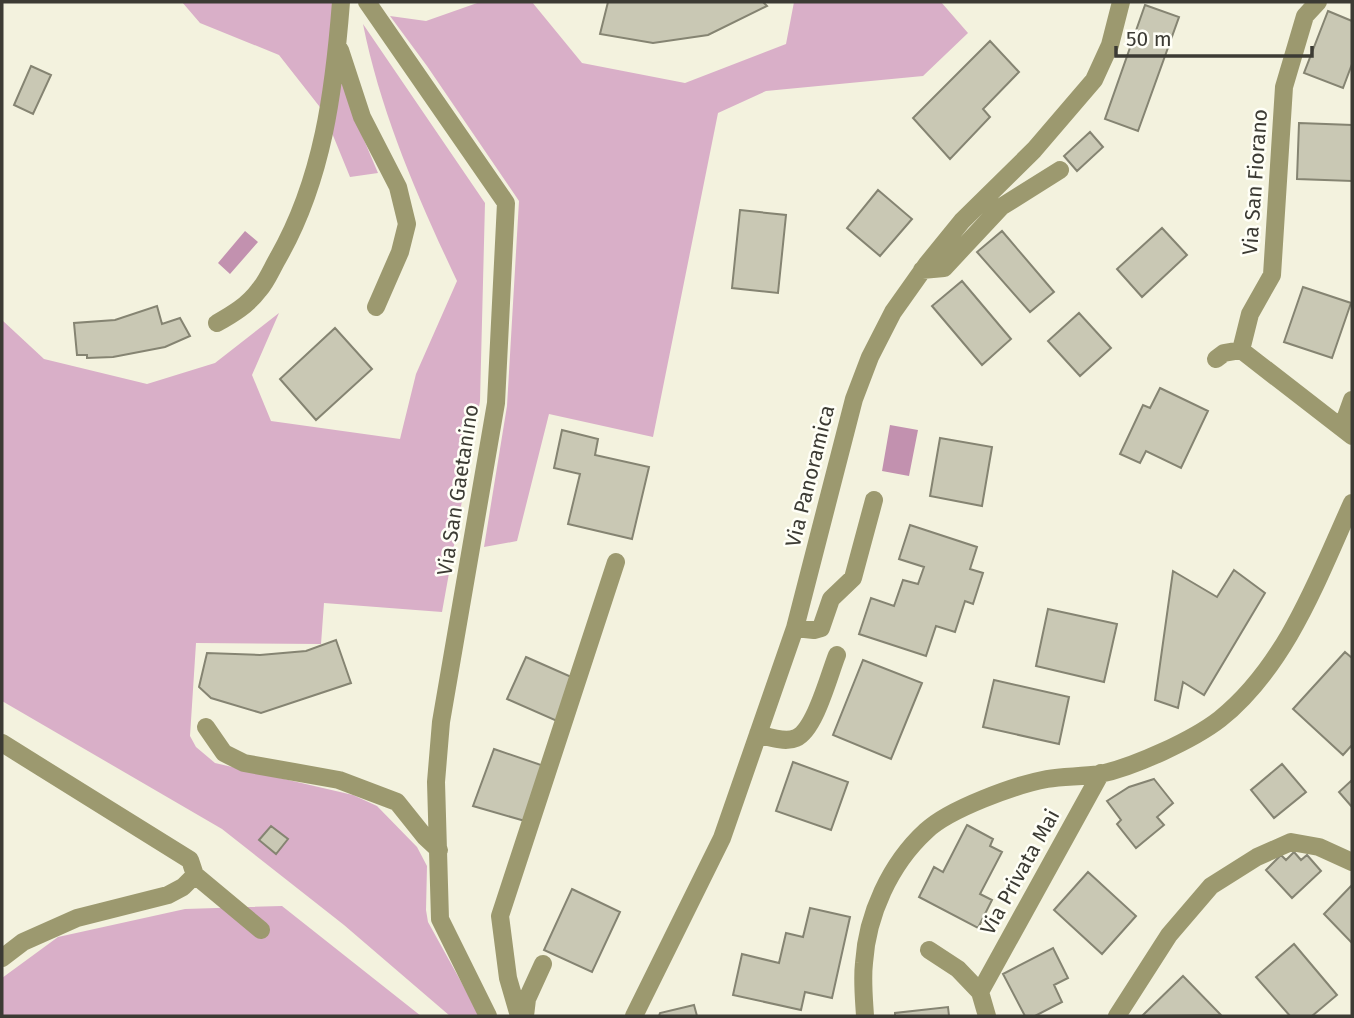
<svg xmlns="http://www.w3.org/2000/svg" width="1354" height="1018" font-family="'Fira Sans',sans-serif">
	<style>
		.green { fill: #d9afc8 }
		.water { fill: #c291af }
		.building { fill: #c9c8b4; stroke: #858472; stroke-width: 2 }
		.lines { fill: none; stroke-linecap: round; stroke-linejoin: round }
		.minor { stroke: #9c996f; stroke-width: 18 }
		.labels { text-anchor: middle; stroke-width: 5; stroke-linejoin: round; paint-order: stroke }
		.street-label { font-size: 21px; fill: #3c3b34; stroke: #fffff7 }
	</style>
	<rect width="100%" height="100%" fill="#f3f2de"/>
	<path class="green" d="M182,2h151l18,107 27,64 -28,4 -27,-66 -44,-56 -79,-32z
		M480,2h52l50,61 103,20 101,-39 8,-42h147l27,31 -45,43 -157,15 -48,22 -65,324 -104,-23 -32,127 -33,6 23,-141 12,-205 -92,-135 -37,-50 36,5z
		M363,24l122,179 -5,198 -38,211 -118,-9 -3,41 -125,-1 -6,93 6,11 19,16 138,32 24,11 40,41 10,19 -1,44 2,12 52,94h-30l-106,-91 -122,-96 -220,-128v-381l42,39 103,25 68,-21 64,-50 -27,62 19,46 129,18 16,-65 41,-93c-39,-83 -76,-167 -94,-257z
		M282,906l139,110h-419v-38l56,-41 127,-28z"/>
	<path class="water" d="M245,231l13,11 -28,32 -12,-11z
		M890,425l28,5 -9,46 -27,-5z"/>
	<path class="building" d="M608,2h155l4,4 -59,29 -55,8 -53,-9z
		M1145,5l34,12 -41,114 -33,-12z
		M1328,11l24,10v43l-9,24 -39,-15z
		M990,41l29,31 -36,37 7,8 -40,42 -37,-41z
		M31,66l20,9 -18,39 -19,-9z
		M1299,123l53,2v56l-55,-2z
		M1090,132l13,15 -26,24 -13,-15z
		M878,190l34,29 -32,37 -33,-28z
		M740,210l46,5 -8,78 -46,-5z
		M1162,228l25,27 -45,42 -25,-28z
		M1002,231l52,61 -24,20 -53,-60z
		M962,281l49,58 -29,26 -50,-59z
		M1303,287l48,16 -19,55 -48,-16z
		M157,306l5,18 18,-6 10,18 -25,11 -52,10 -26,1v-3h-10l-3,-32 41,-3z
		M1079,313l32,35 -31,28 -32,-35z
		M335,328l37,41 -56,51 -36,-41z
		M1160,388l48,23 -27,57 -35,-17 -6,12 -20,-9 23,-49 7,3z
		M562,430l36,9 -3,16 54,12 -17,72 -64,-15 12,-50 -26,-6z
		M940,438l52,9 -10,59 -52,-10z
		M910,525l67,22 -7,22 13,4 -10,31 -8,-3 -10,31 -19,-6 -10,30 -67,-22 12,-36 23,8 9,-26 15,4 6,-17 -25,-8z
		M1234,570l31,23 -61,102 -21,-13 -5,26 -23,-8 18,-129 44,26z
		M1048,609l69,15 -13,58 -68,-16z
		M336,640l15,43 -90,30 -50,-15 -12,-11 8,-34 53,2 46,-4z
		M1345,652l7,6v87l-9,10 -50,-46z
		M526,657l50,22 -19,42 -50,-22z
		M863,660l59,23 -31,76 -58,-24z
		M994,680l75,17 -10,47 -76,-17z
		M494,749l50,17 -19,55 -52,-15z
		M793,762l55,20 -17,48 -55,-19z
		M1282,764l24,28 -32,26 -23,-28z
		M1154,779l19,24 -16,14 7,8 -28,23 -19,-24 4,-4 -14,-19 22,-14z
		M1352,780v27l-13,-15z
		M967,825l26,14 -3,7 12,6 -22,42 12,6 -14,28 -59,-31 15,-30 9,5z
		M271,826l17,13 -12,15 -17,-14z
		M1294,852l7,8 6,-5 14,16 -29,27 -26,-28 15,-15 5,5z
		M1088,872l48,44 -34,38 -48,-44z
		M1352,885v58l-28,-29z
		M572,889l48,23 -28,60 -48,-22z
		M810,908l40,9 -18,81 -27,-6 -4,18 -68,-15 9,-41 37,9 7,-30 17,4z
		M1294,944l43,51 -25,21h-22l-34,-39z
		M1053,948l15,30 -14,7 8,17 -27,14h-10l-22,-42z
		M1183,976l38,39 -79,1z
		M694,1005l3,11h-38l1,-3z
		M948,1007l1,9h-54v-3z"/>
	<g class="lines">
		<path class="minor" d="M367,2l139,201 -10,200 -55,319 -5,60 4,137 48,97
			M1318,2l-13,14 -21,71 -12,188 -22,39 -9,36 111,86
			M340,50l22,67 36,70 9,37 -7,28 -24,55
			M922,270l22,-2 57,-61 59,-37
			M217,323c16,-9 31,-18 42,-33 8,-9 13,-22 19,-32 45,-79 56,-167 63,-256
			M1216,359l8,-6 17,-3
			M1342,428l10,-28
			M795,628l19,2 7,-2 10,-29 22,-21 21,-78
			M206,727l18,26 20,10 95,17 58,22 28,35 14,13
			M758,734c11,3 27,9 38,4 19,-8 33,-63 41,-83
			M2,743l188,117 5,15 -12,12 -15,8 -91,23 -54,24 -21,16
			M195,875l66,55
			M929,950l29,19 22,23 7,24
			M980,992l121,-219
			M519,1016l-11,-38 -8,-62 116,-354
			M525,1016l2,-17 16,-35
			M634,1016l88,-178 73,-210 59,-229 16,-42 23,-45 34,-48 35,-43 72,-71 60,-70 16,-35 11,-43
			M865,1016c-1,-17 -3,-36 -1,-53 3,-48 26,-99 62,-132 23,-22 89,-46 121,-52 17,-3 35,-2 53,-5 34,-7 93,-34 120,-55 67,-54 98,-141 132,-216
			M1117,1016l52,-81 42,-49 46,-29 34,-15 28,5 33,15"/>
	</g>
	<g class="labels">
		<g class="street-label">
			<text transform="translate(1255 182) rotate(-86)" y="7">Via San Fiorano</text>
			<text transform="translate(810 476) rotate(-76)" y="7">Via Panoramica</text>
			<text transform="translate(458 490) rotate(-81)" y="7">Via San Gaetanino</text>
			<text transform="translate(1020 872) rotate(-61)" y="7">Via Privata Mai</text>
		</g>
	</g>
	<rect width="1354" height="1018" fill="none" stroke="#3c3b34" stroke-width="7"/>
	<path d="M1116 46v10h196v-10" fill="none" stroke="#3c3b34" stroke-width="3.5"/>
	<text x="1126" y="46" font-size="21" fill="#3c3b34" stroke="#fffff7" stroke-width="5" paint-order="stroke">50 m</text>
</svg>
